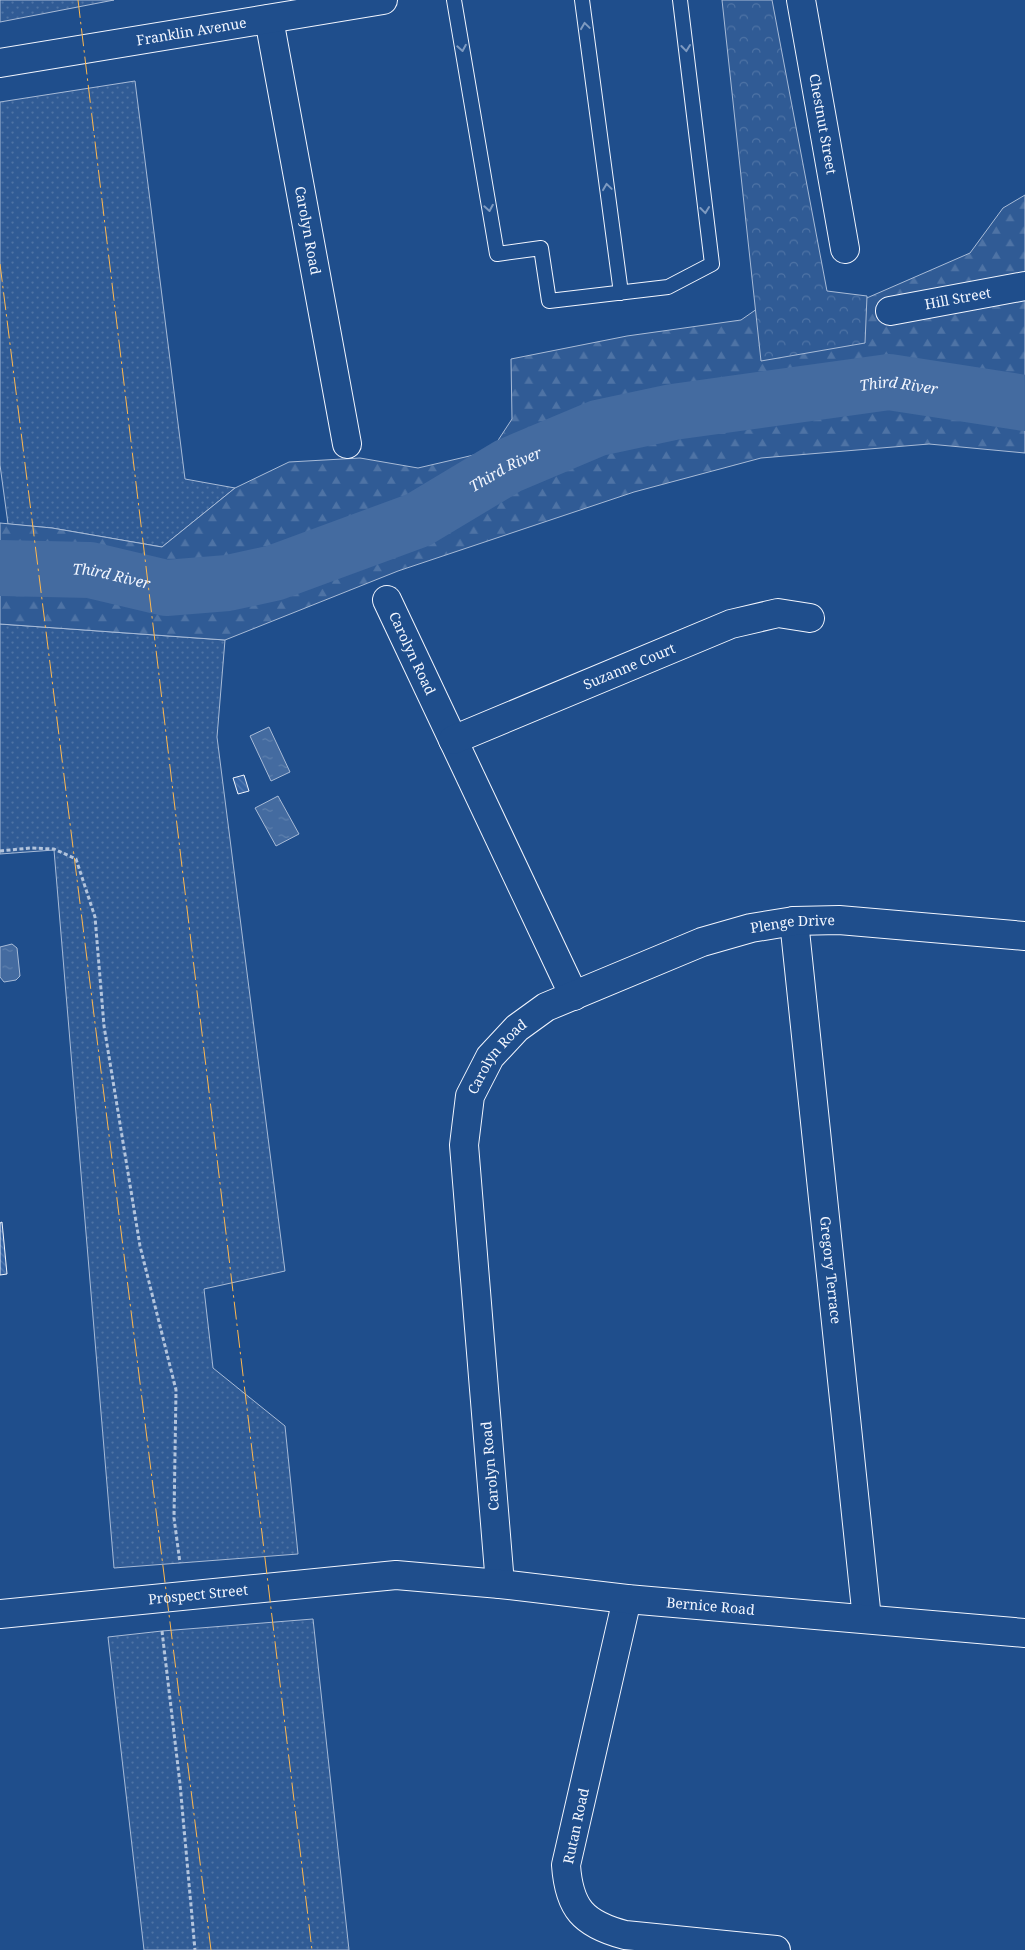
<svg xmlns="http://www.w3.org/2000/svg" width="1025" height="1950" font-family="'Noto Serif',serif">
	<style>
		.grass { fill: url(#grass-dots); stroke: #a8bbd7 }
		.forest { fill: url(#forest-firs); stroke: #a8bbd7 }
		.park { fill: url(#park-crowns); stroke: #a8bbd7 }
		.water { fill: url(#water-ripples); stroke: #a8bbd7 }
		.lines { fill: none; stroke-linecap: round; stroke-linejoin: round }
		.river { stroke: #446ba0; stroke-width: 56 }
		.building { fill: url(#building-back-hatch); stroke: #f2f6ff }
		.service-casing { stroke: #f2f6ff; stroke-width: 16 }
		.minor-casing { stroke: #f2f6ff; stroke-width: 30 }
		.secondary-casing { stroke: #f2f6ff; stroke-width: 30 }
		.path { stroke: #b3c4dc; stroke-width: 3; stroke-dasharray: 4 2.5; stroke-linecap: butt }
		.service { stroke: #1f4e8c; stroke-width: 14 }
		.minor { stroke: #1f4e8c; stroke-width: 28 }
		.secondary { stroke: #1f4e8c; stroke-width: 28 }
		.power { stroke: #ffb74d; stroke-width: 1; stroke-dasharray: 18 4 2.5 4; stroke-linecap: butt }
		.oneway { stroke: #7e9ac0 }
		.labels { text-anchor: middle; stroke-width: 4; stroke-linejoin: round; paint-order: stroke }
		.street-label { font-size: 14px; fill: #f2f6ff; stroke: #1f4e8c }
		.water-label { font-size: 15px; font-style: italic; fill: #f2f6ff; stroke: #1f4e8c }
	</style>
	<defs>
		<pattern id="grass-dots" width="8" height="8" patternUnits="userSpaceOnUse" patternTransform="scale(1.25)"><rect width="8" height="8" fill="#305b95"/><path d="M2 2h.1M6 6h.1" fill="none" stroke="#4e73a5" stroke-width="1.8" stroke-linecap="round"/></pattern>
		<pattern id="forest-firs" width="22" height="20" patternUnits="userSpaceOnUse" patternTransform="scale(1.25)"><rect width="22" height="20" fill="#305b95"/><path d="M5 1l3.5 6h-7zM16 11l3.5 6h-7z" fill="#4e73a5"/></pattern>
		<pattern id="park-crowns" width="20" height="18" patternUnits="userSpaceOnUse" patternTransform="scale(1.25)"><rect width="20" height="18" fill="#305b95"/><path d="M2 6a3 3 0 1 1 6 0M12 15a3 3 0 1 1 6 0" fill="none" stroke="#4e73a5"/></pattern>
		<pattern id="water-ripples" width="26" height="14" patternUnits="userSpaceOnUse" patternTransform="scale(1.25)"><rect width="26" height="14" fill="#446ba0"/><path d="M2 4q2-2 4 0t4 0M15 11q2-2 4 0t4 0" fill="none" stroke="#5f81ae"/></pattern>
		<pattern id="building-back-hatch" width="6" height="6" patternUnits="userSpaceOnUse" patternTransform="scale(1.25)"><rect width="6" height="6" fill="#3563a3"/><path d="M-1 5l2 2M0 0l6 6M5-1l2 2" fill="none" stroke="#537ab1"/></pattern>
	</defs>
	<rect width="100%" height="100%" fill="#1f4e8c"/>
	<path class="grass" d="M0,0h114l-114,22z
		M135,81l50,398 50,9 -73,59 -110,-19 -44,-4 -8,-59v-363z
		M0,624l225,16 -8,97 68,534 -81,18 9,79 72,58 13,128 -184,14 -60,-718 -54,4z
		M313,1619l36,331h-205l-36,-313 54,-6z"/>
	<path class="forest" d="M1025,195v258l-96,-9 -168,14 -127,34 -236,79 -173,69 -225,-16v-101l52,5 110,19 73,-59 54,-26 71,-4 58,10 73,-17 21,-32 -1,-60 116,-23 114,-16 36,-25 76,9 117,-51 33,-45z"/>
	<path class="park" d="M722,0h50l55,291 40,5 -2,47 -104,18z"/>
	<path class="water" d="M269,727l21,45 -19,9 -21,-45z
		M278,796l21,38 -23,12 -21,-38z
		M12,944l5,4 3,28 -4,4 -12,2 -4,-5v-30z"/>
	<g class="lines">
		<path class="river" id="s1" d="M0,568l90,2 76,18 62,-5 46,-10 144,-53 90,-54 90,-38 75,-16 216,-30 136,21"/>
	</g>
	<path class="building" d="M244,775l5,16 -11,3 -5,-16z
		M2,1222l5,52 -7,1v-52z"/>
	<g class="lines">
		<defs>
			<path id="service" d="M454,0l43,254 44,-6 8,53 119,-14 44,-23 -32,-264
				M582,0l39,293"/>
			<g id="minor">
				<path id="s2" d="M801,0l44,249"/>
				<path id="s3" d="M269,19l78,425"/>
				<path id="s4" d="M890,311l135,-25"/>
				<path id="s5" d="M387,600l187,396"/>
				<path id="s6" d="M453,740l278,-116 47,-11 32,5"/>
				<path id="s7" d="M794,921l73,698"/>
				<path id="s8" d="M500,1584l-36,-439 6,-49 20,-39 27,-29 29,-21 156,-65 49,-14 43,-7 45,-1 186,16"/>
				<path d="M627,1599l-61,266c3,43 17,59 59,70l151,15"/>
				<path id="s9" d="M0,1614l396,-39 104,9 127,15 398,34"/>
			</g>
			<g id="secondary">
				<path id="s10" d="M0,63l383,-63"/>
			</g>
		</defs>
		<use href="#service" class="service-casing"/>
		<use href="#minor" class="minor-casing"/>
		<use href="#secondary" class="secondary-casing"/>
		<path class="path" d="M0,851l30,-3 24,1 22,10 19,58 9,109 36,220 36,144 -2,128 6,45
			M162,1631l18,153 15,166"/>
		<use href="#service" class="service"/>
		<use href="#minor" class="minor"/>
		<use href="#secondary" class="secondary"/>
		<path class="power" d="M78,0l234,1950
			M0,264l211,1686"/>
	</g>
	<defs><path id="oneway-chevron" d="M-2-3.5L2.5 0L-2 3.5" fill="none" stroke-width="1.6" stroke-linecap="round" stroke-linejoin="round" transform="scale(1.25)"/></defs>
	<g class="oneway">
		<use href="#oneway-chevron" transform="translate(585 26) rotate(-98)"/>
		<use href="#oneway-chevron" transform="translate(462 48) rotate(80)"/>
		<use href="#oneway-chevron" transform="translate(686 48) rotate(83)"/>
		<use href="#oneway-chevron" transform="translate(607 187) rotate(-98)"/>
		<use href="#oneway-chevron" transform="translate(489 208) rotate(80)"/>
		<use href="#oneway-chevron" transform="translate(705 210) rotate(83)"/>
	</g>
	<g class="labels">
		<g class="street-label">
			<text dy="5" stroke="none"><textPath href="#s10" startOffset="194">Franklin Avenue</textPath></text>
			<text dy="5" stroke="none"><textPath href="#s2" startOffset="126">Chestnut Street</textPath></text>
			<text dy="5" stroke="none"><textPath href="#s3" startOffset="215">Carolyn Road</textPath></text>
			<text dy="5" stroke="none"><textPath href="#s4" startOffset="69">Hill Street</textPath></text>
			<text dy="5" stroke="none"><textPath href="#s5" startOffset="59">Carolyn Road</textPath></text>
			<text dy="5" stroke="none"><textPath href="#s6" startOffset="191">Suzanne Court</textPath></text>
			<text dy="5" stroke="none"><textPath href="#s8" startOffset="871">Plenge Drive</textPath></text>
			<text dy="5" stroke="none"><textPath href="#s8" startOffset="538">Carolyn Road</textPath></text>
			<text dy="5" stroke="none"><textPath href="#s7" startOffset="351">Gregory Terrace</textPath></text>
			<text transform="translate(490 1466) rotate(-95)" y="5">Carolyn Road</text>
			<text dy="5" stroke="none"><textPath href="#s9" startOffset="199">Prospect Street</textPath></text>
			<text dy="5" stroke="none"><textPath href="#s9" startOffset="714">Bernice Road</textPath></text>
			<text transform="translate(576 1826) rotate(-78)" y="5">Rutan Road</text>
		</g>
		<g class="water-label">
			<text dy="5" stroke="none"><textPath href="#s1" startOffset="938">Third River</textPath></text>
			<text dy="5" stroke="none"><textPath href="#s1" startOffset="532">Third River</textPath></text>
			<text dy="5" stroke="none"><textPath href="#s1" startOffset="112">Third River</textPath></text>
		</g>
	</g>
</svg>
